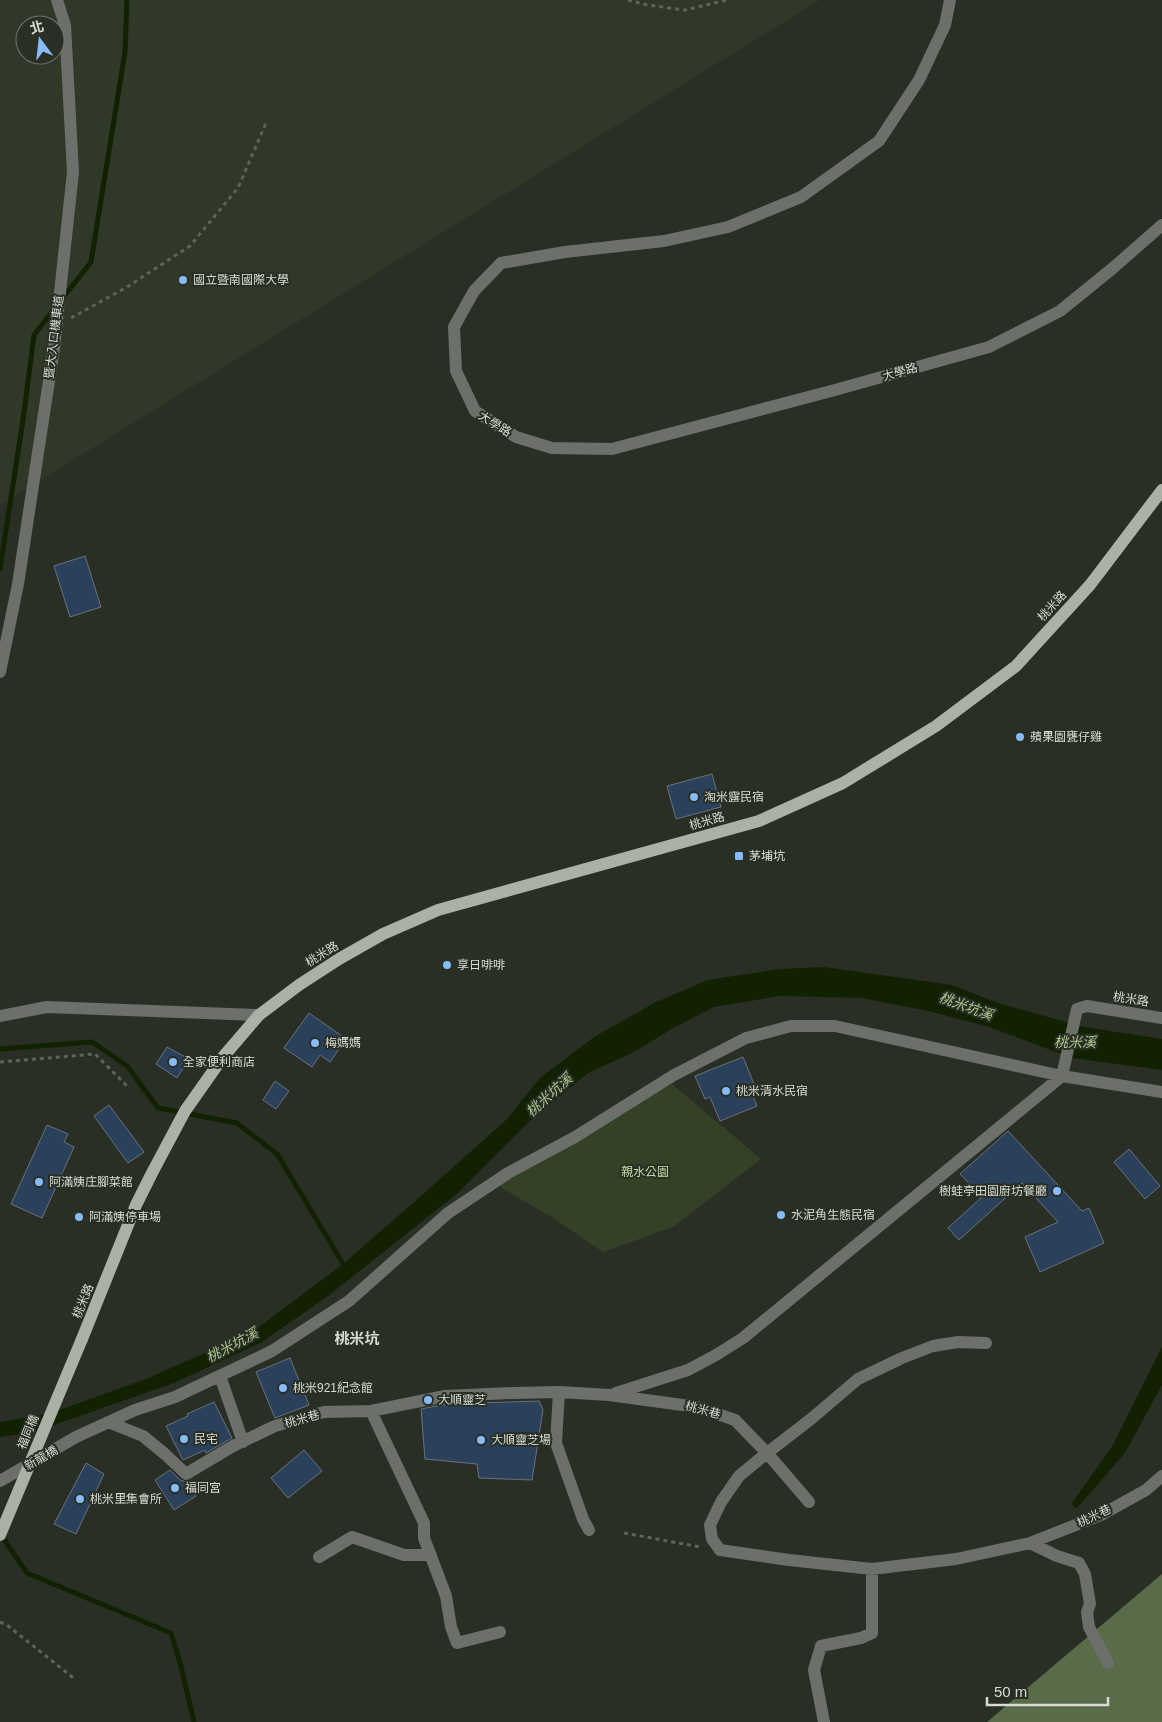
<svg xmlns="http://www.w3.org/2000/svg" width="1162" height="1722" font-family="Arial,'Noto Sans TC',sans-serif">
	<style>
		.built { fill: #303828; fill-rule: evenodd }
		.green { fill: #344126 }
		.forest { fill: #5a6b49 }
		.water { fill: #132103 }
		.lines { fill: none; stroke-linecap: round; stroke-linejoin: round }
		.stream { stroke: #132103; stroke-width: 5 }
		.building { fill: #2a405b; stroke: #69727c }
		.path { stroke: #5f635a; stroke-width: 3; stroke-dasharray: 4 4; stroke-linecap: butt }
		.minor { stroke: #6c6f6a; stroke-width: 12 }
		.major { stroke: #abb1a6; stroke-width: 12 }
		.major-bridge { stroke: #abb1a6; stroke-width: 12 }
		.poi-dot { fill: #87bbfb; stroke: #2a2f25; stroke-width: 2 }
		.labels { text-anchor: middle; stroke-width: 4; stroke-linejoin: round; paint-order: stroke }
		.poi-label { font-size: 12px; fill: #d7dbd4; stroke: #2a2f25; text-anchor: start }
		.street-label { font-size: 12px; fill: #d7dbd4; stroke: #2a2f25 }
		.park-label { font-size: 12px; fill: #c1dea4; stroke: #2a2f25 }
		.water-label { font-size: 14px; font-style: italic; fill: #adca90; stroke: #2a2f25 }
		.quarter-label { font-size: 15px; font-weight: bold; fill: #d7dbd4; stroke: #2a2f25 }
	</style>
	<rect width="100%" height="100%" fill="#2a2f25"/>
	<path class="built" d="M0,0h820l-820,505zM25,25h30v30h-30z"/>
	<path class="green" d="M672,1084l89,75 -88,68 -70,25 -50,-34 -56,-33z"/>
	<path class="forest" d="M1162,1574v148h-175z"/>
	<path class="water" d="M824,967l128,18 46,18 86,24 78,12v31l-90,-12 -83,-31 -61,-16 -66,-13 -82,-2 -66,11 -37,19 -45,27 -44,20 -54,44 -76,76 -130,103 -66,46 -88,41 -137,48 -37,6v-15l51,-9 95,-34 106,-47 91,-68 79,-69 84,-75 34,-42 54,-41 60,-34 54,-23 71,-11z
		M1162,1347v38l-37,68 -47,54 -4,1 -2,-5 41,-58z"/>
	<g class="lines">
		<path class="stream" d="M62,299l29,-37 34,-210 2,-52
			M0,569l23,-149 11,-85 21,-27
			M0,1049l92,-7 35,24 31,42 79,15 40,31 69,115
			M1,1535l26,38 144,60 10,33 13,56"/>
	</g>
	<path class="building" d="M85,556l16,51 -31,10 -16,-51z
		M712,774l9,33 -45,12 -9,-33z
		M309,1013l37,26 -16,23 -10,-7 -8,12 -28,-19z
		M167,1047l22,12 -12,19 -21,-14z
		M743,1057l11,27 -5,2 8,20 -37,15 -10,-24 -5,2 -10,-23z
		M275,1081l14,10 -13,18 -13,-9z
		M109,1105l35,47 -16,11 -34,-47z
		M47,1125l21,9 -4,8 10,5 -32,71 -31,-14z
		M1008,1131l74,80 7,-3 15,35 -64,29 -15,-35 33,-15 -36,-39 -63,57 -11,-12 34,-31 -22,-23z
		M1129,1149l31,37 -15,13 -31,-37z
		M290,1358l19,47 -34,13 -19,-46z
		M539,1401l4,9 -11,70 -53,-2 -2,-14 -52,-5 -4,-50 25,-5z
		M214,1402l18,36 -26,15 -1,-3 -22,10 -17,-34 22,-10 -1,-2z
		M304,1450l18,21 -34,27 -17,-20z
		M86,1463l18,11 -28,60 -22,-10z
		M170,1470l10,10 7,2 9,14 -22,14 -19,-30z"/>
	<g class="lines">
		<path class="path" d="M628,0l19,5 38,5 42,-10
			M71,318l56,-31 63,-41 48,-58 28,-65
			M0,1062l95,-8 33,33
			M624,1533l76,14
			M0,1622l7,3 69,55"/>
		<path class="minor" d="M950,0l-5,25 -26,55 -40,61 -78,56 -73,30 -64,14 -99,11 -64,11 -27,28 -20,36 2,44 19,40 41,26 36,11 60,1 223,-59 154,-43 71,-36 53,-43 49,-43
			M0,672l18,-88 36,-236 19,-176 -8,-147 -8,-25
			M0,1016l47,-9 212,8
			M220,1376l23,66
			M559,1392l-3,51 27,76 6,11
			M616,1393l72,-23 28,-15 27,-17 319,-262 15,-67 10,-3 75,12
			M371,1411l53,112v15l22,58 5,31 6,16 43,-11
			M108,1422l35,14 23,19 20,19 47,-28 42,-20 49,-14 47,-1 74,-15 67,-3 47,-1 50,3 88,12 38,13 32,33 -28,23 -18,26 -11,23 2,14 8,11 69,10 83,9 84,-10 74,-16 71,-28 45,-25 16,-14
			M0,1481l76,-44 59,-27 40,-13 97,-46 77,-50 99,-88 60,-40 67,-36 99,-62 72,-37 45,-12h44l227,50 100,16
			M809,1502l-42,-49 44,-34 47,-40 44,-21 31,-12 25,-4 28,1
			M1030,1543l27,13 22,7 6,11 5,30 -3,8 2,15 19,36
			M319,1557l33,-20 52,18h27
			M824,1722l-10,-52 7,-24 40,-8 11,-5v-64"/>
		<path class="major" d="M82,1339l54,-134 16,-32 33,-62 38,-54 36,-42 40,-30 40,-26 44,-25 55,-24 321,-89 84,-38 93,-57 80,-60 74,-81 72,-95"/>
		<path class="major-bridge" d="M0,1535l82,-196"/>
	</g>
	<g class="poi-dot">
		<circle cx="183" cy="280" r="5"/>
		<circle cx="1020" cy="737" r="5"/>
		<circle cx="694" cy="797" r="5"/>
		<rect x="734" y="851" width="10" height="10" rx="2.5"/>
		<circle cx="447" cy="965" r="5"/>
		<circle cx="315" cy="1043" r="5"/>
		<circle cx="173" cy="1062" r="5"/>
		<circle cx="726" cy="1091" r="5"/>
		<circle cx="39" cy="1182" r="5"/>
		<circle cx="1057" cy="1191" r="5"/>
		<circle cx="781" cy="1215" r="5"/>
		<circle cx="79" cy="1217" r="5"/>
		<circle cx="283" cy="1388" r="5"/>
		<circle cx="428" cy="1400" r="5"/>
		<circle cx="184" cy="1439" r="5"/>
		<circle cx="481" cy="1440" r="5"/>
		<circle cx="175" cy="1488" r="5"/>
		<circle cx="80" cy="1499" r="5"/>
	</g>
	<g class="labels">
		<g class="poi-label">
			<text x="193" y="284">國立暨南國際大學</text>
			<text x="1030" y="741">蘋果園甕仔雞</text>
			<text x="704" y="801">淘米露民宿</text>
			<text x="749" y="860">茅埔坑</text>
			<text x="457" y="969">享日啡啡</text>
			<text x="325" y="1047">梅媽媽</text>
			<text x="183" y="1066">全家便利商店</text>
			<text x="736" y="1095">桃米清水民宿</text>
			<text x="49" y="1186">阿滿姨庄腳菜館</text>
			<text x="1047" y="1195" text-anchor="end">樹蛙亭田園廚坊餐廳</text>
			<text x="791" y="1219">水泥角生態民宿</text>
			<text x="89" y="1221">阿滿姨停車場</text>
			<text x="293" y="1392">桃米921紀念館</text>
			<text x="438" y="1404">大順靈芝</text>
			<text x="194" y="1443">民宅</text>
			<text x="491" y="1444">大順靈芝場</text>
			<text x="185" y="1492">福同宮</text>
			<text x="90" y="1503">桃米里集會所</text>
		</g>
		<g class="street-label">
			<text transform="translate(54 337) rotate(-83)" y="4">暨大入口機車道</text>
			<text transform="translate(900 372) rotate(-16)" y="4">大學路</text>
			<text transform="translate(495 424) rotate(32)" y="4">大學路</text>
			<text transform="translate(1052 606) rotate(-48)" y="4">桃米路</text>
			<text transform="translate(707 821) rotate(-16)" y="4">桃米路</text>
			<text transform="translate(322 954) rotate(-32)" y="4">桃米路</text>
			<text transform="translate(1131 999) rotate(9)" y="4">桃米路</text>
			<text transform="translate(83 1301) rotate(-68)" y="4">桃米路</text>
			<text transform="translate(703 1410) rotate(15)" y="4">桃米巷</text>
			<text transform="translate(302 1419) rotate(-15)" y="4">桃米巷</text>
			<text transform="translate(28 1432) rotate(-67)" y="4">福同橋</text>
			<text transform="translate(41 1458) rotate(-30)" y="4">新龍橋</text>
			<text transform="translate(1094 1516) rotate(-25)" y="4">桃米巷</text>
		</g>
		<g class="park-label">
			<text x="645" y="1176">親水公園</text>
		</g>
		<g class="water-label">
			<text transform="translate(966 1006) rotate(20)" y="5">桃米坑溪</text>
			<text x="1075" y="1047">桃米溪</text>
			<text transform="translate(549 1095) rotate(-42)" y="5">桃米坑溪</text>
			<text transform="translate(232 1345) rotate(-28)" y="5">桃米坑溪</text>
		</g>
		<g class="quarter-label">
			<text x="357" y="1344">桃米坑</text>
		</g>
	</g>
	<g transform="translate(40 40) rotate(345)"><circle r="24" fill="#2a2f25" stroke="#6f746b"/>
	<path d="M0-4L9 19L0 12L-9 19Z" fill="#87bbfb"/>
	<text y="-8" font-size="14" font-weight="bold" text-anchor="middle" fill="#d7dbd4">北</text>
	</g>
	<path d="M987 1697v8h121v-8" fill="none" stroke="#d7dbd4" stroke-width="2.5"/>
	<text x="994" y="1697" font-size="15" fill="#d7dbd4" stroke="#2a2f25" stroke-width="4" paint-order="stroke">50 m</text>
</svg>
